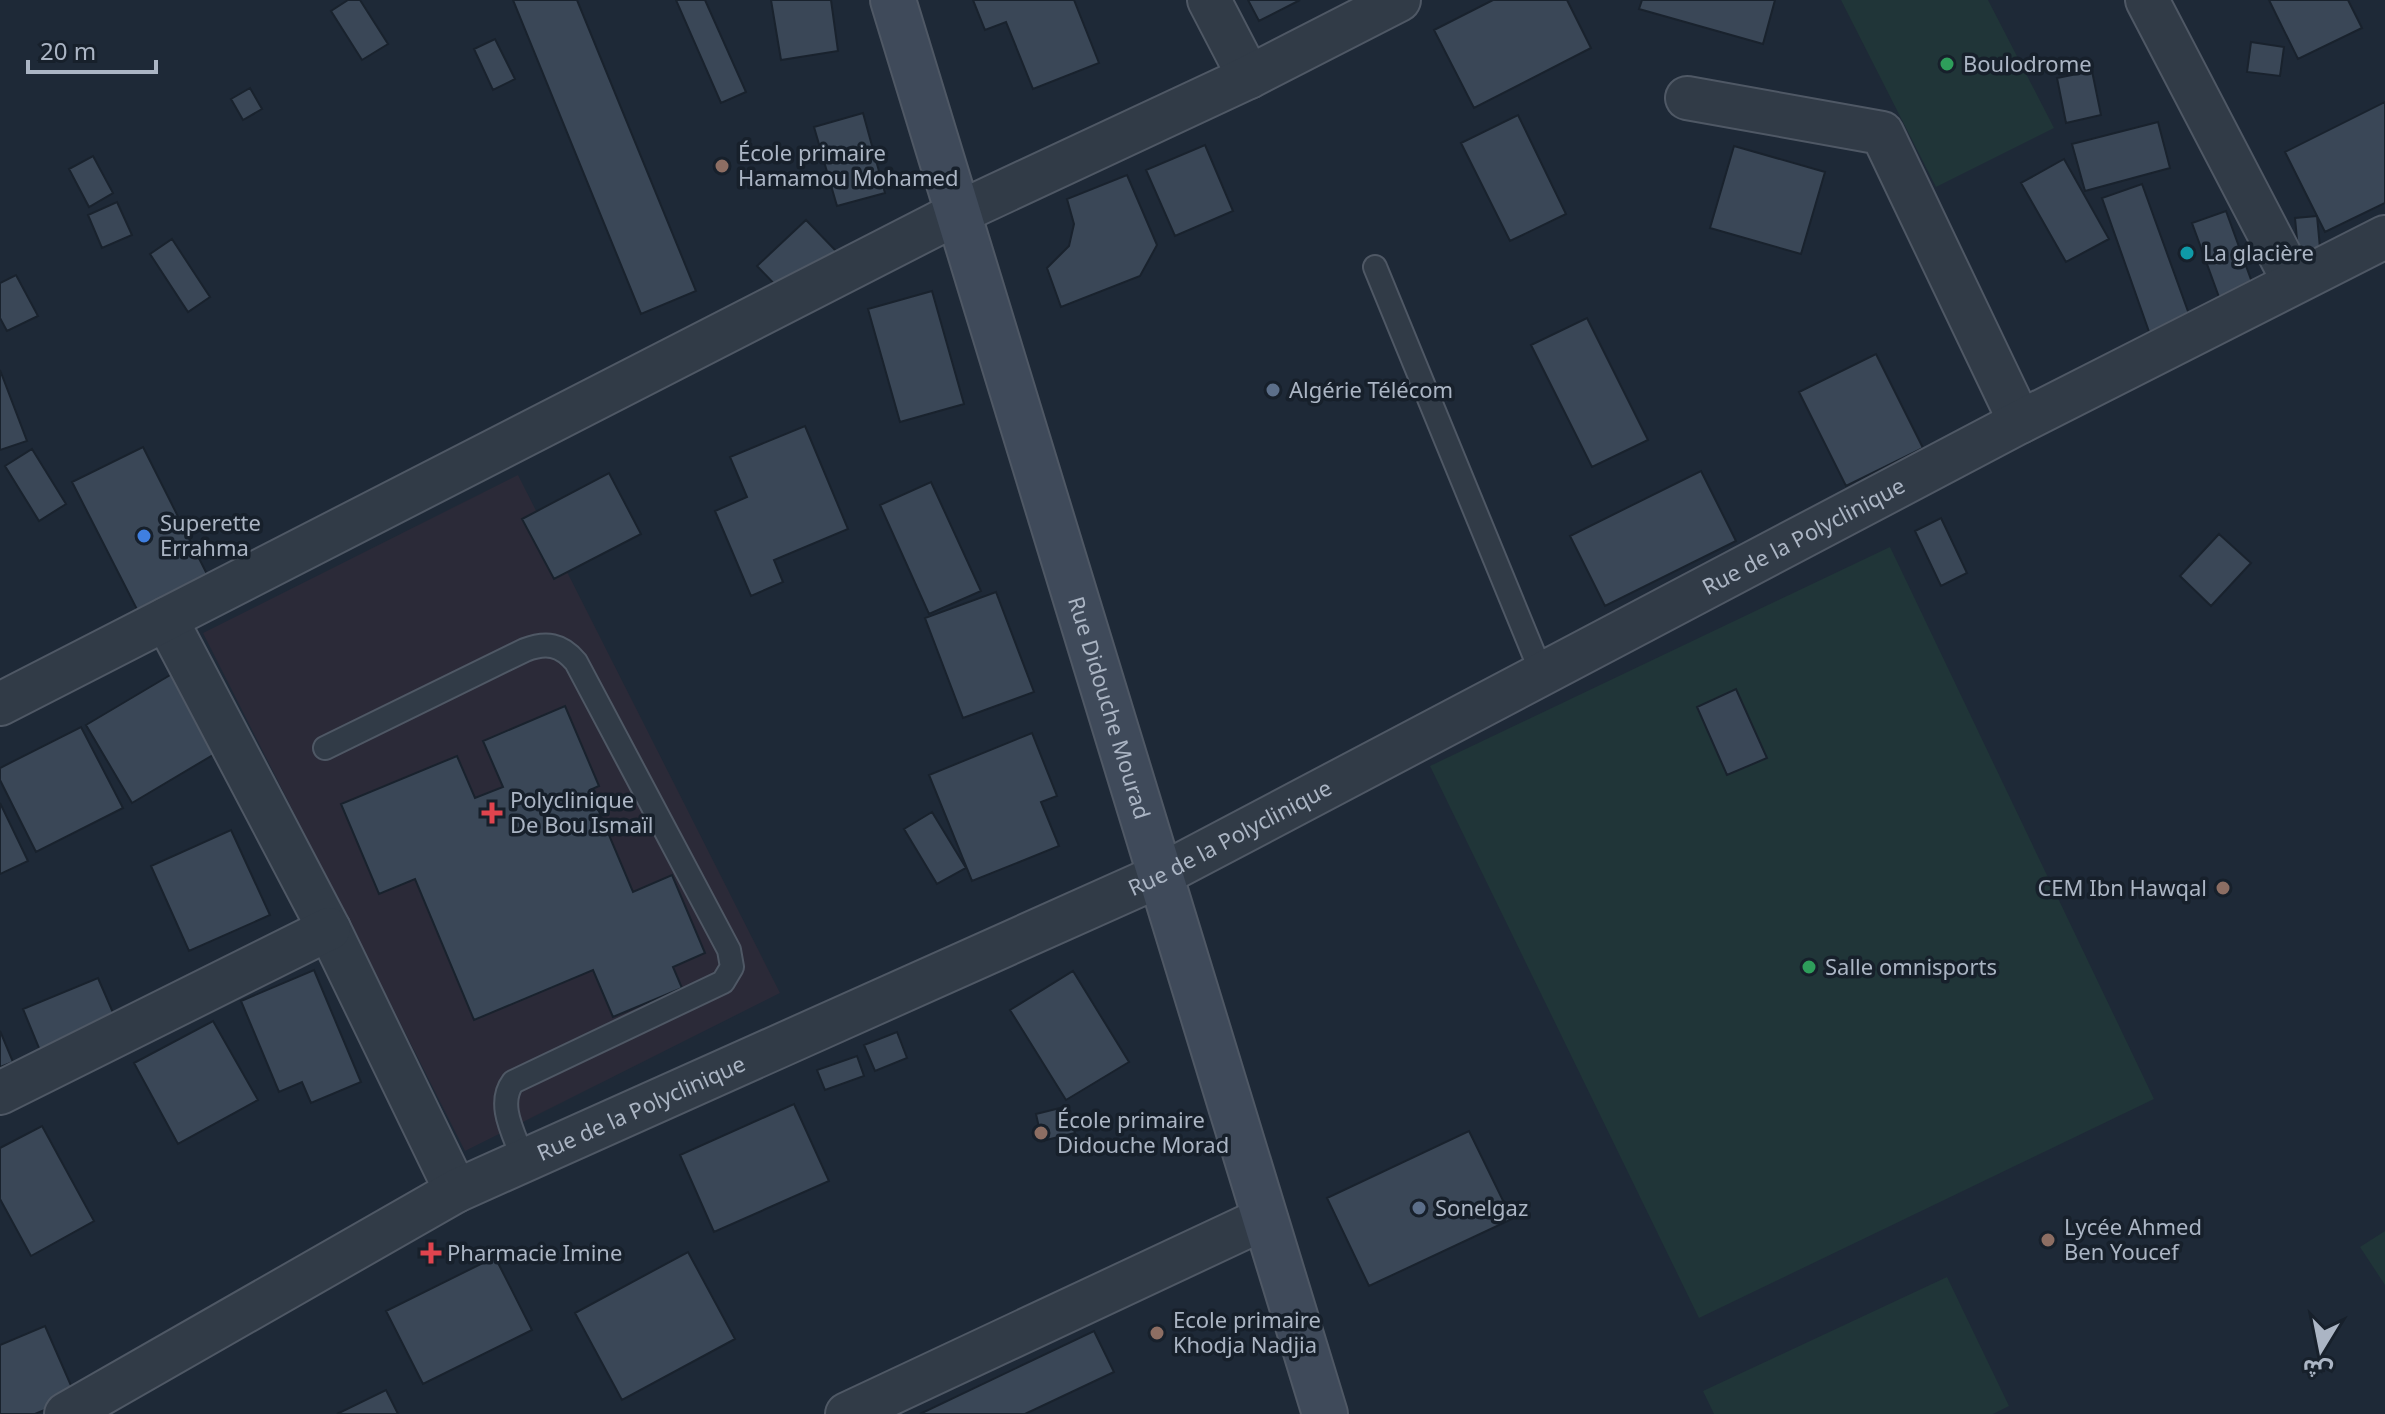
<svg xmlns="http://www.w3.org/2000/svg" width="2385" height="1414" font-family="'Noto Sans','Noto Sans Arabic',sans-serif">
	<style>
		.medical { fill: #2b2a38 }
		.green { fill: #203538 }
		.building { fill: #3a4757; stroke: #19222d; stroke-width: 2 }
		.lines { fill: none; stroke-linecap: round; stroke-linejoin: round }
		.service-casing { stroke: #4f5865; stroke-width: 26 }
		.minor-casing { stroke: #4f5865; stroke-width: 46 }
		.secondary-casing { stroke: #4f5865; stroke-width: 48 }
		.service { stroke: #313b47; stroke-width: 22 }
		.minor { stroke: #313b47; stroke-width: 42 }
		.secondary { stroke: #3f4a5a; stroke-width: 44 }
		.leisure-dot { fill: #2e9e5b; stroke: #17202b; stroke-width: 3 }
		.education-dot { fill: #8d6e63; stroke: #17202b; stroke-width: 3 }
		.culture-dot { fill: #0f9aa8; stroke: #17202b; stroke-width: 3 }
		.service-dot { fill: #5c6f8a; stroke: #17202b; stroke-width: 3 }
		.shop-dot { fill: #3f7fe0; stroke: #17202b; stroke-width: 3 }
		.health-dot { fill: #e0444e; stroke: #17202b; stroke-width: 3 }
		.labels { text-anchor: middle; stroke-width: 7; stroke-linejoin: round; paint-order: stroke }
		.poi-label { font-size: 22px; fill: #abb5c4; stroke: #17202b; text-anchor: start }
		.street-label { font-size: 22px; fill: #abb5c4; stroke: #17202b }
	</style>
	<rect width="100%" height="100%" fill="#1e2937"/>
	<path class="medical" d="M518,475l262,518 -315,158 -262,-518z"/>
	<path class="green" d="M1841,0h147l66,128 -118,59z
		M1890,547l264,552 -455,219 -269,-552z
		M2385,1231v54l-25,-38z
		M1947,1277l62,129 -16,8h-279l-11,-23z"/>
	<path class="building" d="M348,0h12l28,44 -26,16 -31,-49z
		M513,0h64l119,291 -55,23z
		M676,0h29l41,92 -25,11z
		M771,0h60l7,51 -57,9z
		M973,0h101l25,63 -66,26 -27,-67 -21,8z
		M1248,0h52l-41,21z
		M1493,0h74l24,48 -117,60 -40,-78z
		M1642,0h133l-12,44 -124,-35z
		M2269,0h79l14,28 -64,31z
		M495,39l20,40 -22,11 -19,-41z
		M2251,42l33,5 -4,29 -33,-4z
		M2092,71l9,44 -35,8 -9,-45z
		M250,88l12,21 -19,11 -12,-21z
		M2385,102v101l-60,29 -40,-80z
		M863,113l22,80 -48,13 -23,-79z
		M1518,115l48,99 -56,27 -49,-98z
		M2158,122l12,46 -85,23 -13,-47z
		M1205,145l28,66 -58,25 -29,-66z
		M1734,146l91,26 -24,82 -91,-26z
		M93,156l20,37 -24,14 -20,-38z
		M2064,159l45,80 -43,23 -45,-79z
		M1127,175l30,70 -17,31 -79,31 -14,-39 22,-22 5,-22 -7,-25z
		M2142,184l52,144 -41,15 -51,-145z
		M117,202l15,33 -30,13 -14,-33z
		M2226,211l31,85 -34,12 -31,-85z
		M2317,216l3,32 -22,2 -3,-32z
		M806,220l31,32 -49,46 -31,-32z
		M172,239l38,58 -22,15 -38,-58z
		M16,275l22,41 -31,15 -7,-13v-35z
		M932,291l32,113 -64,18 -32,-113z
		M1587,318l61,122 -56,27 -61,-122z
		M1876,354l47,94 -77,38 -47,-94z
		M0,370l27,71 -27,9z
		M805,426l43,103 -74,31 9,22 -32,14 -36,-85 32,-14 -17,-40z
		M143,447l72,143 -70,35 -73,-143z
		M32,449l34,55 -27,17 -34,-55z
		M1701,471l35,70 -131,65 -35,-70z
		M609,473l32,61 -87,45 -32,-60z
		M931,482l50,109 -52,23 -49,-109z
		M1941,518l26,55 -26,13 -26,-55z
		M2219,534l32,29 -40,43 -31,-30z
		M996,592l38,100 -71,26 -38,-100z
		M177,671l46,78 -91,54 -46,-78z
		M1736,689l31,69 -40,17 -30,-68z
		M565,706l34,80 -9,4 43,102 39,-17 33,78 -32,14 9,21 -69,29 -20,-47 -119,50 -59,-141 -36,15 -38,-90 116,-48 18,42 28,-11 -20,-46z
		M81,727l42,81 -87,44 -36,-72v-12z
		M1032,733l25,63 -16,6 18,44 -87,35 -43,-106z
		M0,803l28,58 -28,13z
		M932,812l34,56 -29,16 -33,-55z
		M231,830l39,85 -81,36 -38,-85z
		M314,970l47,112 -50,21 -9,-21 -23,10 -38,-91z
		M1073,971l56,91 -63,38 -56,-90z
		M98,978l19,44 -76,31 -18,-44z
		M213,1021l45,79 -80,44 -44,-81z
		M0,1031l13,31 -13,5z
		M897,1032l10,26 -32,13 -11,-26z
		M857,1056l7,20 -39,14 -8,-20z
		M794,1104l35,77 -115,51 -34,-77z
		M1068,1106l7,27 -33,8 -6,-27z
		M42,1126l52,95 -63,35 -31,-57v-51z
		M1469,1131l43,88 -143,67 -42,-88z
		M688,1252l47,87 -113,61 -47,-87z
		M495,1257l37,73 -109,54 -37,-73z
		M45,1326l31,71 -41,17h-35v-69z
		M1094,1331l20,41 -89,42h-105z
		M386,1390l12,24h-61z"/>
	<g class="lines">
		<defs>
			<path id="service" d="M1375,267l167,407
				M325,748l200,-98c21,-8 36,-6 51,12l153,288 3,17 -9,15 -210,100c-17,23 2,53 10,77"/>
			<g id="minor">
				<path d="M1209,0l40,77"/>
				<path d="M2147,0l147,282"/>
				<path d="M1687,98l195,35 138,289"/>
				<path d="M166,619l163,310 127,262"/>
				<path d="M0,704l958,-491 291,-136 150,-77"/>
				<path d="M0,1093l329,-164"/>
				<path id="s1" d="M66,1414l390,-223 703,-315 861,-454 365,-185"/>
				<path d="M847,1414l418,-196"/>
			</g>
			<g id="secondary">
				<path id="s2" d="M893,0l432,1414"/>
			</g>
		</defs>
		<use href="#service" class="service-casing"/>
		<use href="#minor" class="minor-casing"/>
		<use href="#secondary" class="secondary-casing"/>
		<use href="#service" class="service"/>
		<use href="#minor" class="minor"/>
		<use href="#secondary" class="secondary"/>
	</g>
	<g class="leisure-dot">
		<circle cx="1947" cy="64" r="8"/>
		<circle cx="1809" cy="967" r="8"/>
	</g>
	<g class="education-dot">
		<circle cx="722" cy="166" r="8"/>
		<circle cx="2223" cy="888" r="8"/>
		<circle cx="1041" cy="1133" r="8"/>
		<circle cx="2048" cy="1240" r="8"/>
		<circle cx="1157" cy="1333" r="8"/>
	</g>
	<circle class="culture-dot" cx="2187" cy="253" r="8"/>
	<g class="service-dot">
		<circle cx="1273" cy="390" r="8"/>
		<circle cx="1419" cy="1208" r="8"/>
	</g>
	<circle class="shop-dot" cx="144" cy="536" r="8"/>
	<g class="health-dot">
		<path d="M488 801h8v8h8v8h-8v8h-8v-8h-8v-8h8z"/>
		<path d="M427 1241h8v8h8v8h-8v8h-8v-8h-8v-8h8z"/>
	</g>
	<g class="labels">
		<g class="poi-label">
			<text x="1963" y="72">Boulodrome</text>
			<text x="738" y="161">École primaire<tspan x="738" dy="25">Hamamou Mohamed</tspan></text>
			<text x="2203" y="261">La glacière</text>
			<text x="1289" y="398">Algérie Télécom</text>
			<text x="160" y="531">Superette<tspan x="160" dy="25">Errahma</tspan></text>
			<text x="510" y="808">Polyclinique<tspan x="510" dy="25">De Bou Ismaïl</tspan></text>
			<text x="2207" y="896" text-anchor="end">CEM Ibn Hawqal</text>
			<text x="1825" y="975">Salle omnisports</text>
			<text x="1057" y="1128">École primaire<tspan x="1057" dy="25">Didouche Morad</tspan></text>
			<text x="1435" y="1216">Sonelgaz</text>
			<text x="2064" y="1235">Lycée Ahmed<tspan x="2064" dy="25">Ben Youcef</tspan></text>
			<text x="447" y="1261">Pharmacie Imine</text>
			<text x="1173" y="1328">Ecole primaire<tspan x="1173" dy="25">Khodja Nadjia</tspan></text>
		</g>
		<g class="street-label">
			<text dy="8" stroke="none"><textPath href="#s1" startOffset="1948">Rue de la Polyclinique</textPath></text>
			<text dy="8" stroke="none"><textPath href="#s2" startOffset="740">Rue Didouche Mourad</textPath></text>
			<text dy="8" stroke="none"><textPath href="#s1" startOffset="1300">Rue de la Polyclinique</textPath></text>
			<text dy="8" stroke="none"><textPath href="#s1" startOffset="652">Rue de la Polyclinique</textPath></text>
		</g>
	</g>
	<g transform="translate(2321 1350) rotate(190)" stroke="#17202b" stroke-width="6" paint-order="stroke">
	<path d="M0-6L14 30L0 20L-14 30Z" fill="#abb5c4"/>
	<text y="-12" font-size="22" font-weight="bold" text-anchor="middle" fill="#abb5c4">ش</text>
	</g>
	<path d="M28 60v12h128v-12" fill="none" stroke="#abb5c4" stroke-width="4"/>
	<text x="40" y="60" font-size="24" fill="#abb5c4" stroke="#17202b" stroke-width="6" paint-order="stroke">20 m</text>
</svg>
